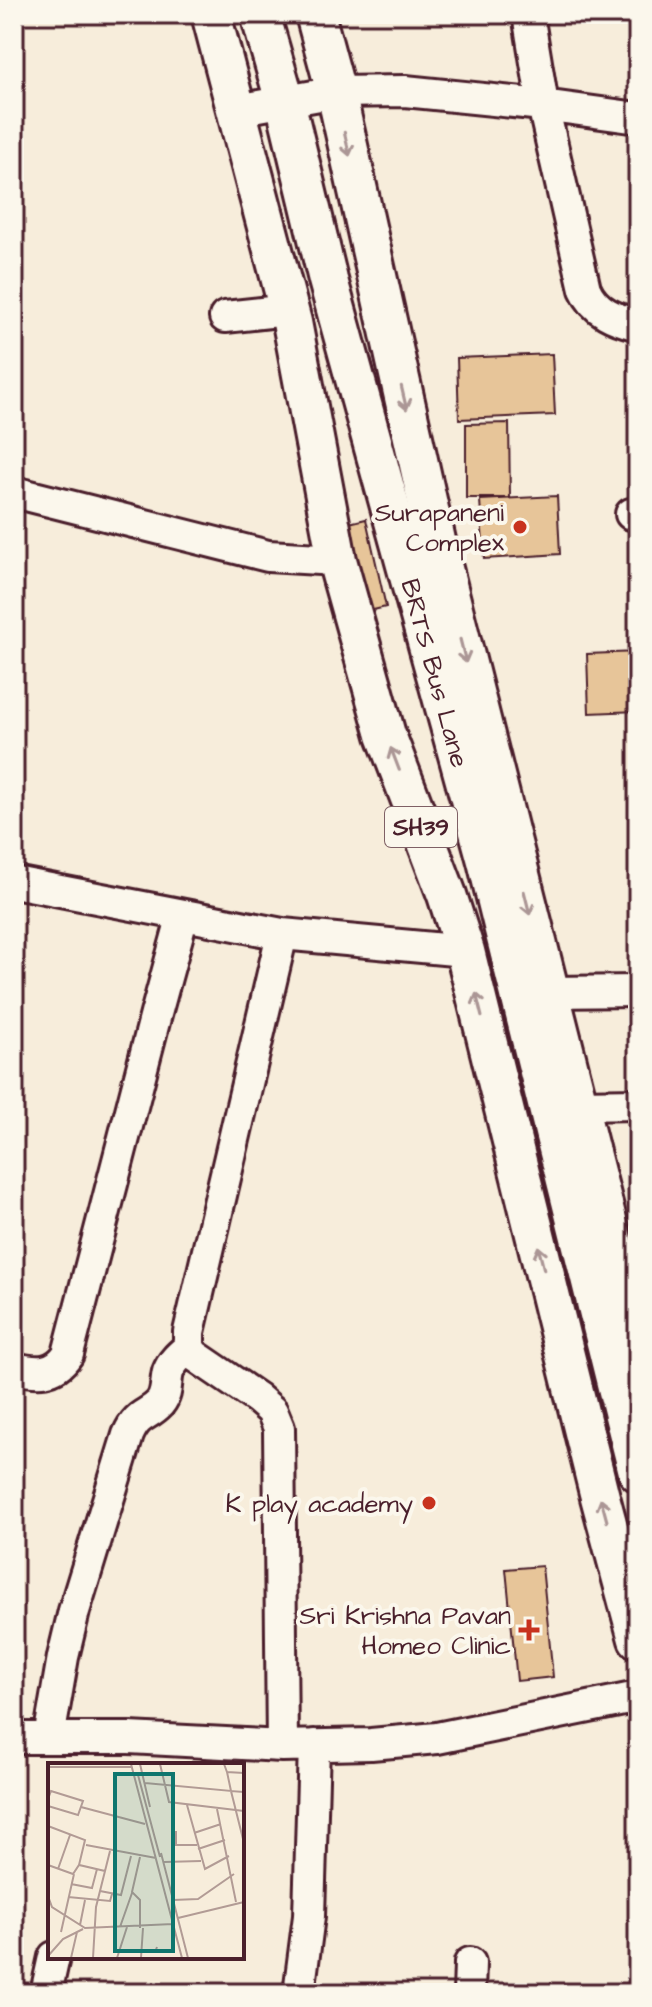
<svg xmlns="http://www.w3.org/2000/svg" width="652" height="2007" font-family="'Architects Daughter',sans-serif">
	<style>
		.building { fill: #e7c599; stroke: #4a1f2b; stroke-width: 2 }
		.lines { fill: none; stroke-linecap: round; stroke-linejoin: round }
		.minor-casing { stroke: #4a1f2b; stroke-width: 36 }
		.major-casing { stroke: #4a1f2b; stroke-width: 44 }
		.minor { stroke: #fbf7ec; stroke-width: 30 }
		.major { stroke: #fbf7ec; stroke-width: 38 }
		.oneway { stroke: #ab9695 }
		.poi-dot { fill: #c8321e; stroke: #fbf7ec; stroke-width: 3 }
		.labels { text-anchor: middle; stroke-width: 8; stroke-linejoin: round; paint-order: stroke }
		.shield { fill: #fbf7ec; stroke: #7f6065; stroke-width: 2 }
		.shield-label { font-size: 24px; font-weight: bold; fill: #4a1f2b }
		.poi-label { font-size: 26px; fill: #4a1f2b; stroke: #fbf7ec; text-anchor: end }
		.street-label { font-size: 26px; fill: #4a1f2b; stroke: #fbf7ec }
		.inset-road { fill: none; stroke: #b29b95; stroke-width: 2 }
		.view { fill: #0f766e; fill-opacity: 0.15; stroke: #0f766e; stroke-width: 4 }
		.inset-edge { fill: none; stroke: #4a1f2b; stroke-width: 4 }
	</style>
	<rect width="100%" height="100%" fill="#f7eddb"/>
	<filter id="ink" filterUnits="userSpaceOnUse"><feTurbulence type="fractalNoise" baseFrequency=".0125" numOctaves="2"/><feDisplacementMap in="SourceGraphic" scale="16" xChannelSelector="R" yChannelSelector="G"/><feConvolveMatrix kernelMatrix="1 2 1 2 8 2 1 2 1" color-interpolation-filters="sRGB"/></filter>
	<g filter="url(#ink)">
		<path class="building" d="M280,14h18l1,6 -17,4z
			M552,354l3,61 -96,4 -2,-61z
			M509,423l1,75h-44v-74z
			M557,496l3,58 -76,5 -4,-59z
			M366,519l20,88 -17,4 -20,-88z
			M638,652v59l-49,2 -2,-59z
			M542,1566l11,111 -36,4 -11,-112z"/>
		<g class="lines">
			<defs>
				<path id="minor" d="M528,14l15,91 42,184c10,23 30,30 53,36
					M237,110l99,-18 69,-1 138,14 95,13
					M225,317l63,-7
					M14,492l254,64 69,4
					M631,514h7
					M14,882l268,52 183,17
					M282,934l-93,398v15l5,8 63,43 15,13 7,17 3,318
					M550,992l88,-1
					M578,1105l60,-1
					M14,1368c23,5 40,7 54,-14l88,-340 27,-99
					M14,1738h115l153,8 89,-2 66,-6 201,-41
					M49,1738l14,-81 11,-46 54,-176c10,-23 19,-18 32,-32 8,-10 5,-20 8,-31 4,-11 13,-18 21,-25
					M46,1993l8,-36
					M299,1993l10,-77 5,-171
					M469,1993l1,-30"/>
				<g id="major">
					<path d="M211,14l81,308 45,238 49,175 61,160 18,56 135,546 38,142"/>
					<path id="s1" d="M260,14l25,87 43,179 159,581 151,611"/>
					<path d="M315,14l21,78 101,453 201,798"/>
				</g>
			</defs>
			<use href="#minor" class="minor-casing"/>
			<use href="#major" class="major-casing"/>
			<use href="#minor" class="minor"/>
			<use href="#major" class="major"/>
		</g>
		<defs><path id="oneway-shaft" d="M-6 0H5M1.5-3L5.5 0L1.5 3" fill="none" stroke-width="1.6" stroke-linecap="round" stroke-linejoin="round" transform="scale(2)"/></defs>
		<g class="oneway">
			<use href="#oneway-shaft" transform="translate(347 144) rotate(77)"/>
			<use href="#oneway-shaft" transform="translate(404 398) rotate(77)"/>
			<use href="#oneway-shaft" transform="translate(463 651) rotate(76)"/>
			<use href="#oneway-shaft" transform="translate(395 759) rotate(-111)"/>
			<use href="#oneway-shaft" transform="translate(527 903) rotate(76)"/>
			<use href="#oneway-shaft" transform="translate(479 1005) rotate(-104)"/>
			<use href="#oneway-shaft" transform="translate(541 1258) rotate(-104)"/>
			<use href="#oneway-shaft" transform="translate(604 1510) rotate(-105)"/>
		</g>
	</g>
	<g class="poi-dot">
		<circle cx="520" cy="527" r="8"/>
		<circle cx="429" cy="1503" r="8"/>
		<path d="M525 1618h8v8h8v8h-8v8h-8v-8h-8v-8h8z"/>
	</g>
	<g class="labels">
		<rect class="shield" x="385" y="807" width="72" height="40" rx="6"/>
		<g class="shield-label">
			<text x="421" y="835">SH39</text>
		</g>
		<g class="poi-label">
			<text x="504" y="521">Surapaneni<tspan x="504" dy="30">Complex</tspan></text>
			<text x="413" y="1512">K play academy</text>
			<text x="511" y="1624">Sri Krishna Pavan<tspan x="511" dy="30">Homeo Clinic</tspan></text>
		</g>
		<g class="street-label">
			<text dy="9" stroke="none"><textPath href="#s1" startOffset="682">BRTS Bus Lane</textPath></text>
		</g>
	</g>
	<g transform="translate(48 1763)">
		<rect width="196" height="196" fill="#f7eddb"/>
		<path class="inset-road" d="M83,1l51,194M92,1l10,43M112,1l9,38 75,9M124,1h27M176,1l3,8 17,1M0,4h83M90,12l22,82M97,20l86,8 -4,-19M196,29l-13,-1 13,52M0,36l3,-8 32,10 -5,14 -30,-9M139,42l18,64 24,-13M33,44l64,17M169,46l19,93M0,63l37,14 -6,25M128,68v14h21M146,70l27,-9M38,82l70,13M150,86l27,-9M113,90l27,105M92,94l-8,35 8,8v28M116,99l37,-1M0,102l25,9 6,-9 26,6 5,-20M10,106l12,-34M23,121l21,4 5,-19M52,128l21,4 10,-39M0,133l4,11 33,21 88,-4M20,134l42,4 2,-7M125,137l25,-1 36,-25M130,155l66,-16M32,162l5,-25M72,164l12,-34M13,169l13,-58M87,187l20,2 2,-5M0,193l15,-17 20,-10M23,195l6,-26M45,195l3,-51 9,-36M69,195l10,-31M93,195l2,-30"/>
		<path class="view" d="M67,11h58v177h-58z"/>
		<rect width="196" height="196" class="inset-edge"/>
	</g>
	<rect width="652" height="2007" fill="none" stroke="#fbf7ec" stroke-width="48"/>
	<rect x="24" y="24" width="604" height="1959" fill="none" stroke="#4a1f2b" stroke-width="3" filter="url(#ink)"/>
</svg>
